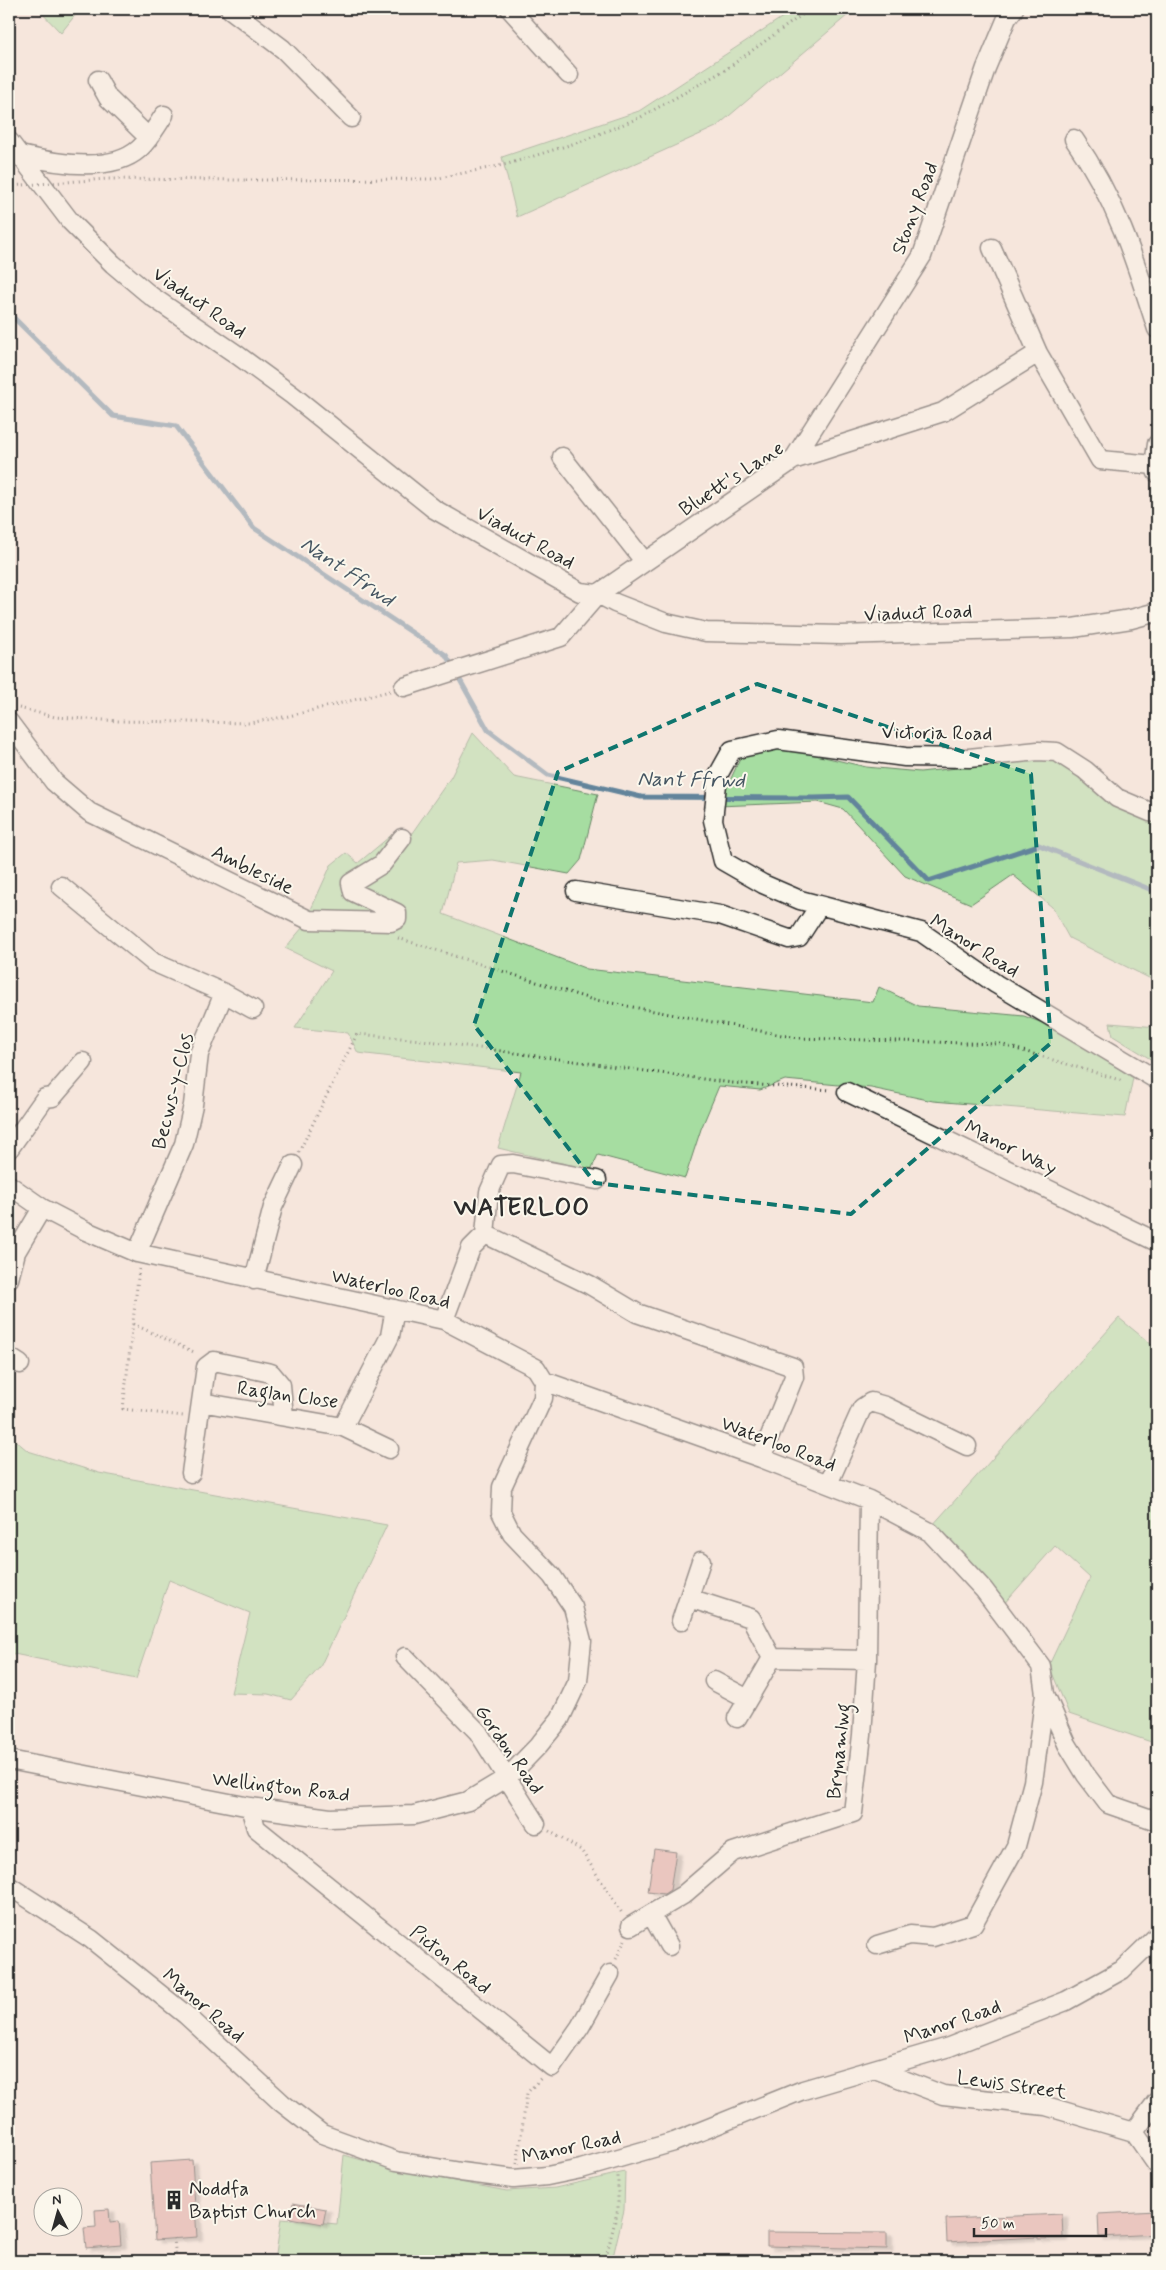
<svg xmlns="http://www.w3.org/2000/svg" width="1166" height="2270" font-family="Mynerve,sans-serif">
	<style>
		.green { fill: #a6dda1; stroke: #688466 }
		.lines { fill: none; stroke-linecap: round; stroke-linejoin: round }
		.stream { stroke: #62849b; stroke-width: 5 }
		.building { fill: #dba19c; stroke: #2b2b2b; filter: url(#shadow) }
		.minor-casing { stroke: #2b2b2b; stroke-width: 21 }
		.path { stroke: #2b2b2b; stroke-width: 3; stroke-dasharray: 1 4; stroke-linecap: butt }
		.minor { stroke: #fbf7ec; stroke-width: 18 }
		.path-bridge { stroke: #2b2b2b; stroke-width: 3; stroke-dasharray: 1 4; stroke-linecap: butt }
		.marked { fill: none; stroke: #0f766e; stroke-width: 4; stroke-dasharray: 10 6; stroke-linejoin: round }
		.labels { text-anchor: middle; stroke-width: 4; stroke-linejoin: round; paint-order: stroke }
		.street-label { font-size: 20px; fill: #2b2b2b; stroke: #fbf7ec }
		.poi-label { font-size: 20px; fill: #2b2b2b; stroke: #fbf7ec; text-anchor: start }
		.water-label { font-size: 21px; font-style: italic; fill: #475763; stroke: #fbf7ec }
		.district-label { font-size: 25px; font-weight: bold; letter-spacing: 1px; fill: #2b2b2b; stroke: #fbf7ec }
	</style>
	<defs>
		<filter id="shadow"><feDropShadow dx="5.5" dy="3" stdDeviation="1" flood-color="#0004"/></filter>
	</defs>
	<rect width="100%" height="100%" fill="#f5e6dc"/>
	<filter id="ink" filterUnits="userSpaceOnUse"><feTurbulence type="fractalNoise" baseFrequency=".02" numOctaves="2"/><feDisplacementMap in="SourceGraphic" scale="10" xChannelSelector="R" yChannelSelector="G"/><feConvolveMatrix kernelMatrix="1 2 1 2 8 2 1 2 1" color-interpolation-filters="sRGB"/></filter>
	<g filter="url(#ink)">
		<path class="green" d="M38,9h42l-19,24z
			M795,9h60l-139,118 -199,90 -15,-60 137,-46z
			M473,733l41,44 84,17 -17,66 -12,14 -76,-14 -37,3 -13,51 144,55 286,33 6,-15 39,19 106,10 32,12 77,50 -8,39 -192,-16 -62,-13 -86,-8 -25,10 -41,-4 -18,43 -16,49 -87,-23 -7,15 -93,-22 23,-76 -163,-19 -10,-20 -53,-5 37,-57 -47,-23 18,-21 28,-62 15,-12 12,10 37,-31 17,1 39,-56z
			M761,748l42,4 63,15 54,5 122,-13 22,4 47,36 46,23v160l-88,-44 -17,-31 -39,-32 -42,29 -66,-28 -62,-67 -25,-7 -100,4 22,-47z
			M1110,1023l47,4v36l-44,-27z
			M1119,1318l38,31v395l-88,-30 -20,-49 41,-87 -35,-32 -53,60 -71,-79z
			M9,1435l19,16 71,22 288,52 -67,142 -29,33 -23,-6 -37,-1 19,-80 -81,-33 -33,99 -127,-26z
			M344,2155l57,16 106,20 48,-3 70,-16 -1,38 -12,51h-337l6,-42 56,5z"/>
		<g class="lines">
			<path class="stream" d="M9,313l104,103 63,10 78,102 192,127 42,75 60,45 93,22 173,1 34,-1 81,84 110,-36 118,47"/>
		</g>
		<path class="building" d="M654,1849l22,3 -6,38 -6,4 -16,-2z
			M192,2160l5,77 -42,3 -5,-77z
			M293,2203l33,6 -3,15 -33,-6z
			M109,2209l1,13 9,-1 2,24 -35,3 -2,-20 12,-1 -1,-17z
			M1156,2211l1,23 -58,3 -1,-23z
			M1062,2214l1,24 -25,1v-2l-91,5 -1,-23z
			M767,2232l120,1v16l-120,-3z"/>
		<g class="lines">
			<defs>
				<path id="minor" d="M230,9l53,40 68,69
					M510,9l59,66
					M98,80l10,18 41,40
					M1074,139c42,60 61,121 83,190
					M9,141l61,80 43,43 38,32 85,58 56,41 142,114 146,83 18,2 17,9 51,20 40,9 135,3 232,-7 58,-9 26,-7
					M20,155c33,8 91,19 119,-6 10,-9 17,-22 25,-34
					M992,248l46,105
					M562,457l82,104
					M793,460l129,-204 64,-188 21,-50 7,-9
					M1154,465l3,-21
					M404,687l157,-50 37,-43 195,-134 150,-48 95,-59 62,107 54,5 3,8
					M9,722l45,60 35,30 220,108 82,2 6,-3v-6l-44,-21 -2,-9 31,-19 20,-26
					M1157,813l-7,-1 -33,-14 -32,-28 -28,-18 -19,-1 -69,7 -64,-1 -127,-17 -46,10 -14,25 -5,45 10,41 40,23 37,16 121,32 75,52 161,96
					M61,886l92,76 71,31 29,16
					M576,891l144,24 69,24 10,-2 20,-31
					M847,1092l310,150
					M9,1149l36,-51 8,-1 30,-35
					M9,1185l33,23 44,23 51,22 307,67 92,48 8,13 217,77 108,42 61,32 54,58 57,76 4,28 22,50 19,31 22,29 49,17
					M485,1234l4,-42 12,-27 12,-1 84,16
					M137,1253l47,-109 9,-39 6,-51 25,-61
					M9,1279l7,-27 26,-44
					M254,1280l19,-73 20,-42
					M444,1320l27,-72 14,-14 105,51 47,28 156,54 1,10 -33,81
					M9,1357l11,7
					M201,1402l5,-35 8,-6 57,12 10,12 3,31
					M343,1427l46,22
					M191,1473l10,-71 142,25 47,-91 5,-27
					M828,1484l34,-76 9,-6 14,4 82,40
					M689,1598l62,20 21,40
					M681,1621l20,-60
					M405,1657l73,75 58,92
					M772,1658l95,2
					M714,1681l34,18
					M737,1718l35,-60
					M9,1760l241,47 80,11 84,-3 54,-14 40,-24 30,-31 22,-27 18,-38 4,-40 -9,-34 -21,-31 -40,-42 -11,-22 1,-25 41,-89 1,-17
					M250,1807l6,21 296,239 28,-40 30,-53
					M9,1886l82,53 95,76 96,88 40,31 74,27 65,11 53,7 33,-3 34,-7 93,-27 129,-52 146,-43 117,-46 56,-31 35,-34
					M651,1914l18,32
					M631,1926l52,-31 50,-43 120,-39 9,-78 5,-75 2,-160
					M877,1945l33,-10 23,2 40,-13 43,-78 17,-64 12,-88
					M875,2069l68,26 103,11 88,26 23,33
					M1134,2132l23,-31"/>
			</defs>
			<use href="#minor" class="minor-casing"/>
			<path class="path" d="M246,180l188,-1 74,-15 74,-23 59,-24 84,-47 85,-61
				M19,708l36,9 64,4 130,2 40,-7 101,-25
				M398,938l192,61 208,39 202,6 123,37
				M299,1152l58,-118 65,6 310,43 99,7
				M139,1269l-16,140 60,7
				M133,1324l63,29
				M549,1831l32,19 41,63
				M616,1959l9,-19
				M517,2164l10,-71 14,-15
				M174,2238l2,23
				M605,2261l13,-52v-34"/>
			<use href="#minor" class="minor"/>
			<path class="path-bridge" d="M9,186l98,-7 139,1"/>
		</g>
	</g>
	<path d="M0 0H1166V2270H0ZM757,684l274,90 20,269 -200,171 -256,-31 -121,-158 84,-253z" fill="#f5e6dc" fill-opacity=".55" fill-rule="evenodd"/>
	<path class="marked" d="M757,684l274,90 20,269 -200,171 -256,-31 -121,-158 84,-253z"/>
	<defs>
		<symbol id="building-bare" viewBox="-9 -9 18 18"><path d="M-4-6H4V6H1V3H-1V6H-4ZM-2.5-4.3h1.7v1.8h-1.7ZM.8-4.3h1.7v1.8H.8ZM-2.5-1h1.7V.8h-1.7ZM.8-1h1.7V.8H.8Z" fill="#2b2b2b" stroke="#fbf7ec" stroke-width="2.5" paint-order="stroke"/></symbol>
	</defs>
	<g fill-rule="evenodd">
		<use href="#building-bare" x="160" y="2186" width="28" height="28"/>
	</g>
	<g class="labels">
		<g class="street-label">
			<text transform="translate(914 208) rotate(-69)" y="7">Stony Road</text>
			<text transform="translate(200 302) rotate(35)" y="7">Viaduct Road</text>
			<text transform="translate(731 478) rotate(-33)" y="7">Bluett's Lane</text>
			<text transform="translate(526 537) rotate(29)" y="7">Viaduct Road</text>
			<text transform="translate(918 612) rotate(-2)" y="7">Viaduct Road</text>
			<text transform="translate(937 732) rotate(1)" y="7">Victoria Road</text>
			<text transform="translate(253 869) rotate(26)" y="7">Ambleside</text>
			<text transform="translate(975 945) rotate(32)" y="7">Manor Road</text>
			<text transform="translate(172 1091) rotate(-76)" y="7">Becws-y-Clos</text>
			<text transform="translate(1011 1147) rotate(26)" y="7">Manor Way</text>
			<text transform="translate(391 1288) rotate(13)" y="7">Waterloo Road</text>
			<text transform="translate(288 1394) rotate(8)" y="7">Raglan Close</text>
			<text transform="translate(779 1443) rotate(21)" y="7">Waterloo Road</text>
			<text transform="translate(510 1749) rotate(55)" y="7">Gordon Road</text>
			<text transform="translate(838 1751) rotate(-84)" y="7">Brynamlwg</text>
			<text transform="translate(281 1786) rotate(7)" y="7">Wellington Road</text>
			<text transform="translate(451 1959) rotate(39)" y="7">Picton Road</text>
			<text transform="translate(204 2005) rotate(41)" y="7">Manor Road</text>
			<text transform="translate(952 2021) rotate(-19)" y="7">Manor Road</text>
			<text transform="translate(1012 2084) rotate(8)" y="7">Lewis Street</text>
			<text transform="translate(571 2146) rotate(-12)" y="7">Manor Road</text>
		</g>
		<g class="poi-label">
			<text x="189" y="2195">Noddfa<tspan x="189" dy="23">Baptist Church</tspan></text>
		</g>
		<g class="water-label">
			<text transform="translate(348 571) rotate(34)" y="7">Nant Ffrwd</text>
			<text transform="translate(691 779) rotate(1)" y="7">Nant Ffrwd</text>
		</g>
		<g class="district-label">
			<text x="522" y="1215">WATERLOO</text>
		</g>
	</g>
	<rect width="1166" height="2270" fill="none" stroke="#fbf7ec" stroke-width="30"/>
	<rect x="15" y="15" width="1136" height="2240" fill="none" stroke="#2b2b2b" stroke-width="2" filter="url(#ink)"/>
	<g transform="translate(58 2212) rotate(354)"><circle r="24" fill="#fbf7ec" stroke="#a8a59f"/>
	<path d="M0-4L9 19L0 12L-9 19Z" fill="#2b2b2b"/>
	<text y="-8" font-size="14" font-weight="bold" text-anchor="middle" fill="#2b2b2b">N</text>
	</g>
	<path d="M974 2228v8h132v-8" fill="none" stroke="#2b2b2b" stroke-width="2.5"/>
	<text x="981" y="2228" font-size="15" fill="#2b2b2b" stroke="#fbf7ec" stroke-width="4" paint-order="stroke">50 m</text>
</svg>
